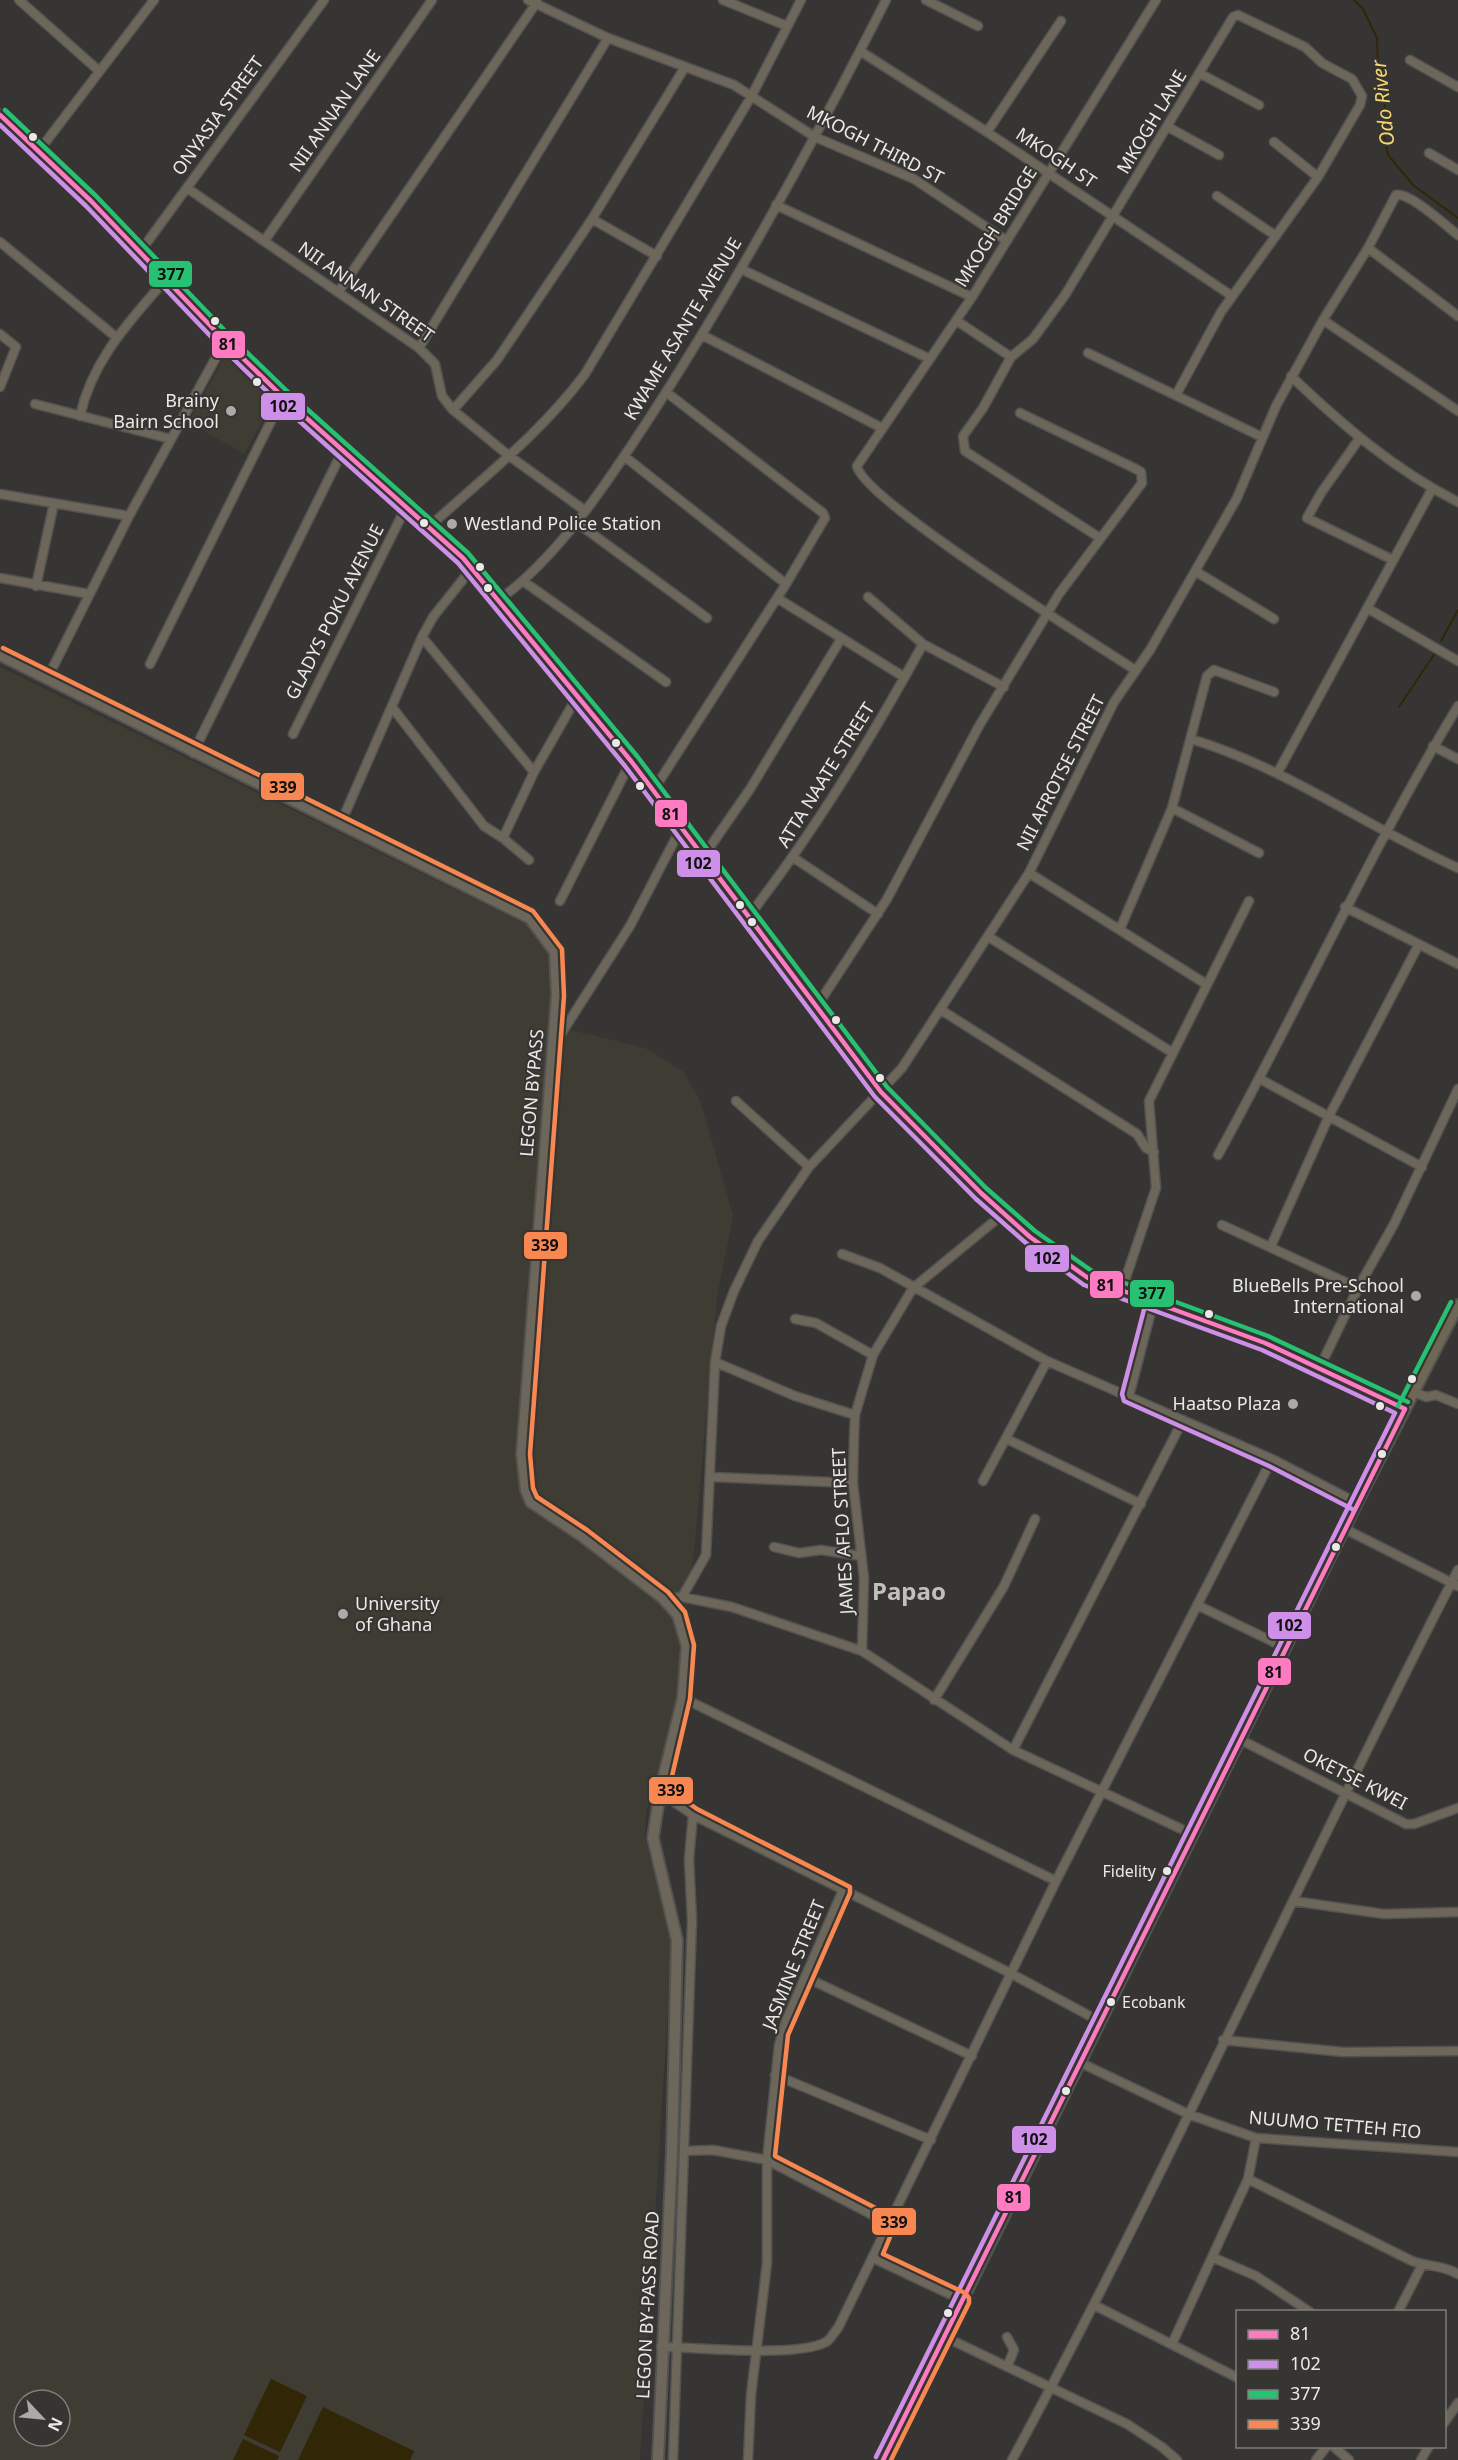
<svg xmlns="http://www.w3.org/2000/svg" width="1458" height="2460" font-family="'Noto Sans',sans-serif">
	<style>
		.built { fill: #3f3c34; fill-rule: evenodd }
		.water { fill: #312605 }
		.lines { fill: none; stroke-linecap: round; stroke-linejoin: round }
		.stream { stroke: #312605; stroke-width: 2 }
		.minor-casing { stroke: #525251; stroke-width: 11 }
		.tertiary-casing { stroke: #525251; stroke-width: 14 }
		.secondary-casing { stroke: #525251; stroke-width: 14 }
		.minor { stroke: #6c675a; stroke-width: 8 }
		.tertiary { stroke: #6c675a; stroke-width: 10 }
		.secondary { stroke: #6d6754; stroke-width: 10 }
		.bus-1-casing { stroke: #373532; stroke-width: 9 }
		.bus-2-casing { stroke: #373532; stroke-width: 9 }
		.bus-3-casing { stroke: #373532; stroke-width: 9 }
		.bus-4-casing { stroke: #373532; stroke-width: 9 }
		.bus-1 { stroke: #fe7ac1; stroke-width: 4.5 }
		.bus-2 { stroke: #ce8fe9; stroke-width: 4.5 }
		.bus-3 { stroke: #26c172; stroke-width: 4.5 }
		.bus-4 { stroke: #f88751; stroke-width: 4.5 }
		.bus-dot { fill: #e9e9e7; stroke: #373532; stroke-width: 2 }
		.poi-dot { fill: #aaaaa8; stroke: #373532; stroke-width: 2 }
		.labels { text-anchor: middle; stroke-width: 4.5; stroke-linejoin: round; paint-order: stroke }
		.bus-label { font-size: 16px; fill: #e9e9e7; stroke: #373532; text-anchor: end }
		.street-label { font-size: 18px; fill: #e9e9e7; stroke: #373532 }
		.poi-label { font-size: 18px; fill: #e9e9e7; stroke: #373532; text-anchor: end }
		.water-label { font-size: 20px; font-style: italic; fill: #f8d670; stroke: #373532 }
		.district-label { font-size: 24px; font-weight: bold; fill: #c2c0bc; stroke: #373532 }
		.line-badge { stroke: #373532; stroke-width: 2 }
		.pale-badge-label { font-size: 16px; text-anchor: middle; font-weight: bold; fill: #111 }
	</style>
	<rect width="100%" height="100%" fill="#363533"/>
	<path class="built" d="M226,354l48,47 -30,53 -55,-32z
		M0,667l532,260 18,29v69l95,23 39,24 17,31 32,113 -16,80 -23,255 -20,168 -28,93 -1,26 27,104 -32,518h-640zM24,2400h36v36h-36z"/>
	<path class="water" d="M271,2379l36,17 -27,56 -36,-17z
		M323,2407l91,44 -4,9h-112z
		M243,2439l36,17 -2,4h-44z"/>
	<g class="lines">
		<path class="stream" d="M1354,0l9,9 14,29 1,29 6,19 1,27 -4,8 7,34 25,30 45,33
			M1441,641l17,-31
			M1399,707l36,-54"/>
		<defs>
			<path id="minor" d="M19,0l79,70
				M528,0l80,38 126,47 81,52 99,42 93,62
				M723,0l64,26
				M926,0l52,26
				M860,51l127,81 245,164
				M1410,60l48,27
				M1201,74l58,31
				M1168,127l51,28
				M987,132l74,-111
				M1274,142l44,35
				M38,152l116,-152
				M1429,153l29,17
				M187,188l232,160 16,16 7,32 11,14 55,45 76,55
				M1217,196l59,40
				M776,205l196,92
				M592,219l65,37
				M265,240l167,-240
				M0,242l116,95
				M1368,248l90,68
				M140,252l184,-252
				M741,269l187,89
				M339,291l198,-289
				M1323,320l45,-72 28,-53c14,-3 50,31 62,40
				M957,321l54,36
				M0,334l16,13 -16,40
				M702,335l180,93
				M419,348l189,-310
				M1088,353l174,84
				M1291,376c51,49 104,94 167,126
				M35,404l136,35
				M453,410l44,-50 95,-141 93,-152
				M80,416c12,-56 50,-95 86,-137
				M1359,439l-38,54 -14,25 86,42
				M624,456l162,128
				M0,494l129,22
				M576,522l131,96
				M430,526c53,-48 112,-94 155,-152l166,-277 50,-97
				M1100,538l-135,-87 -2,-15 20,-28 28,-51 22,-18 32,-44 168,-278 5,-2 67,32 17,16 30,16 10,17 -2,9 -42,72 -97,135 -45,83
				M1195,571l79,48
				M0,578l89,16
				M523,581l143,101
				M36,586l18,-83
				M868,597l55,47 81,43
				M777,598l127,79
				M500,599c61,-44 113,-125 154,-188 85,-132 161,-271 232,-411
				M1367,608l91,53
				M422,637l112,135
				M150,664l133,-267
				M1135,670c-41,-27 -273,-171 -278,-204l115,-169 184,-297
				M47,679l82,-163 96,-175
				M392,707l92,119 19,12
				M293,734l114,-229
				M1191,739c96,29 176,88 267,129
				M1433,746l25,13
				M193,753l150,-303
				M1278,772l154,-283
				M653,791l133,-207 39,-66 -2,-5 -157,-121
				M1172,808l87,45
				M340,825l82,-188 11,-20 39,-49
				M703,857l47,-68 91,-150
				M794,858l84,56
				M529,860l-26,-22 31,-66 44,-77
				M1029,873l177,111
				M560,901l71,-140
				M1345,907l113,57
				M748,917c67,-86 123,-178 175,-273
				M1120,929l52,-121 35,-132 7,-6 60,22
				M989,937l184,116
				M817,1006l70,-107 92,-173 80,-132 83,-111 -1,-11 -5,-3 -116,-56
				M941,1010l196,124 9,14 8,4
				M554,1045l76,-119 51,-98
				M1260,1079l162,88
				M736,1101l73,66
				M1218,1155c82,-149 152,-304 240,-449
				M1222,1225l136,63
				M1271,1246l58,-130 89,-170
				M842,1254l38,14 167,93 225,98 85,44
				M1121,1292l35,-104 -7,-87 100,-200
				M795,1319l21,4 57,32
				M715,1362l80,34 60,19
				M1320,1367l38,-79 36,-64 64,-135
				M1414,1392l12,5 10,-2 22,9
				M1129,1396l24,-92
				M1007,1439l134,65
				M712,1477l141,6
				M983,1481l64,-120
				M1345,1529l113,57
				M774,1547l25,6 22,-3 40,6
				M682,1597l24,-42 9,-193 6,-36 13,-35 24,-50 51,-74 93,-99 127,-195 85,-171 36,-52 87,-152 39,-92 47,-86 135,91
				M663,1598l19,-1 50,10 130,44 151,99 181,85
				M1197,1605l89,43
				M862,1651l2,-73 -11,-95 1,-45 1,-23 18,-60 40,-67 90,-74
				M683,1698l373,183
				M934,1700l70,-114 31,-67
				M1241,1740l165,84h8l44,-16
				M1013,1750l170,-330
				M660,1792l33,23 319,159 89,48
				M1293,1901l91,13 74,-2
				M805,1977l167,79
				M1223,2040l120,12 115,-1
				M1081,2063l107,51 68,24 202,14
				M775,2075l156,65
				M684,2151l29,-1 54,10 121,63
				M1248,2179l164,82c16,6 31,4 46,13
				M1212,2257l44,19 54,36
				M873,2258l89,42
				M1094,2305l144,73
				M1398,2312l24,-47
				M945,2337l182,87 35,23 15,13
				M1172,2344l76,-165 8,-41
				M661,2347c37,0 135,11 165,-5 5,-3 8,-10 12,-14l218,-447 216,-422
				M1007,2367l7,-17 -7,-13
				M1444,2423l14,-20
				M1333,2446l16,14
				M673,2460l19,-539 -3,-62 4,-44
				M748,2460l3,-65 16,-132v-103l12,-115 7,-24 57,-131
				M1012,2460c158,-292 293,-595 446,-890
				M1316,2460l11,-14
				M1421,2460l8,-14"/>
			<path id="tertiary" d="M0,115l91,86 134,140 58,56 180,161 168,203 250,331 100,101 49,44 58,41 33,14 144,51 140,66
				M0,655l530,263 25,34 2,43 -35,459 4,36 5,12 51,34 81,62 15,17 9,31 -4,52 -23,94 -7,46 24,102 -5,212 -14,308"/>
			<path id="secondary" d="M883,2460l474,-957 101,-198"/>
		</defs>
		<use href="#minor" class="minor-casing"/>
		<use href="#tertiary" class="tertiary-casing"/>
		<use href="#secondary" class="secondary-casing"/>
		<use href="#minor" class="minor"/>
		<use href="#tertiary" class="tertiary"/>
		<use href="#secondary" class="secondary"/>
		<defs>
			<path id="bus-1" d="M0,115l91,86 134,140 58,56 180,161 168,203 250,331 100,101 49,44 58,41 177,65 140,66
				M883,2460l522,-1051"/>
			<path id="bus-2" d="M0,125l86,81 134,140 58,56 180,161 167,203 250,331 101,102 50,44 58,42 178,65 133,63 -519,1044
				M1146,1302l-24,92 2,7 145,65 85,44"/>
			<path id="bus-3" d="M5,110l91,86 134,140 58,56 180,161 169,203 250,331 99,101 49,43 57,40 176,65 140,66
				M1398,1406l53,-104"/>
			<path id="bus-4" d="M3,648l530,263 29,38 2,47 -34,458 3,34 4,9 50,33 81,62 17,20 9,33 -4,54 -21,90 28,20 153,78v6l-62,142 -13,121 118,61 2,8 -12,29 82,39 4,5v5l-78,157"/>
		</defs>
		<use href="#bus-1" class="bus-1-casing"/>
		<use href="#bus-2" class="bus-2-casing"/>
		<use href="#bus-3" class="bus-3-casing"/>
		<use href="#bus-4" class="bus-4-casing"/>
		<use href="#bus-1" class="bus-1"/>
		<use href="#bus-2" class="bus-2"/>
		<use href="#bus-3" class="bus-3"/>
		<use href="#bus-4" class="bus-4"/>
	</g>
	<g class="bus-dot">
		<circle cx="33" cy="137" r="5"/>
		<circle cx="215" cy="321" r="5"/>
		<circle cx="257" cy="382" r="5"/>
		<circle cx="424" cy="523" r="5"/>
		<circle cx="480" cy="567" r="5"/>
		<circle cx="488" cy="588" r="5"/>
		<circle cx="616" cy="743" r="5"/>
		<circle cx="640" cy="786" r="5"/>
		<circle cx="740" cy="905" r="5"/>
		<circle cx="752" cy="922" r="5"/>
		<circle cx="836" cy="1020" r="5"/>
		<circle cx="880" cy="1078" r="5"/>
		<circle cx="1209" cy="1314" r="5"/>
		<circle cx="1412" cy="1379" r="5"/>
		<circle cx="1380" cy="1406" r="5"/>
		<circle cx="1382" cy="1454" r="5"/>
		<circle cx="1336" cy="1547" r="5"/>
		<circle cx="1167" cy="1871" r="5"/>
		<circle cx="1111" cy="2002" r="5"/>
		<circle cx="1066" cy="2091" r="5"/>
		<circle cx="948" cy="2313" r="5"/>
	</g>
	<g class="poi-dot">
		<circle cx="231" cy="411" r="6"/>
		<circle cx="452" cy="524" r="6"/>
		<circle cx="1416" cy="1296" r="6"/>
		<circle cx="1293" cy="1404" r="6"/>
		<circle cx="343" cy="1614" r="6"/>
	</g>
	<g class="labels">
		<g class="bus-label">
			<text x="1156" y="1877">Fidelity</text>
			<text x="1122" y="2008" text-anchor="start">Ecobank</text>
		</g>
		<g class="street-label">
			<text transform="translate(335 111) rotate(-55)" y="6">NII ANNAN LANE</text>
			<text transform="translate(218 116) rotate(-54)" y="6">ONYASIA STREET</text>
			<text transform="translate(1152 122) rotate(-59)" y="6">MKOGH LANE</text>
			<text transform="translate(875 145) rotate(27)" y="6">MKOGH THIRD ST</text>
			<text transform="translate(1056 158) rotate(34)" y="6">MKOGH ST</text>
			<text transform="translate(996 227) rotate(-58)" y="6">MKOGH BRIDGE</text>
			<text transform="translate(366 292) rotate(35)" y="6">NII ANNAN STREET</text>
			<text transform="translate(683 329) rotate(-59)" y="6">KWAME ASANTE AVENUE</text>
			<text transform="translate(335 612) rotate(-63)" y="6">GLADYS POKU AVENUE</text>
			<text transform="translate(1061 773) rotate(-63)" y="6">NII AFROTSE STREET</text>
			<text transform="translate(826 775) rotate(-58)" y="6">ATTA NAATE STREET</text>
			<text transform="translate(532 1093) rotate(-85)" y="6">LEGON BYPASS</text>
			<text transform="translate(843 1531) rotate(-93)" y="6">JAMES AFLO STREET</text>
			<text transform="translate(1355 1779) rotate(27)" y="6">OKETSE KWEI</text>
			<text transform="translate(794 1965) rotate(-68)" y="6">JASMINE STREET</text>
			<text transform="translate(1335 2125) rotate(5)" y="6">NUUMO TETTEH FIO</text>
			<text transform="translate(648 2305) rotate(-87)" y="6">LEGON BY-PASS ROAD</text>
		</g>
		<g class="poi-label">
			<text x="219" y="407">Brainy<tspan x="219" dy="21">Bairn School</tspan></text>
			<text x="464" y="530" text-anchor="start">Westland Police Station</text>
			<text x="1404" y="1292">BlueBells Pre-School<tspan x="1404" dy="21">International</tspan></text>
			<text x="1281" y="1410">Haatso Plaza</text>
			<text x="355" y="1610" text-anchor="start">University<tspan x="355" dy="21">of Ghana</tspan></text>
		</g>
		<g class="water-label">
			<text transform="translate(1383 103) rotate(-96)" y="7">Odo River</text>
		</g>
		<g class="district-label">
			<text x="909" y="1600">Papao</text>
		</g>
	</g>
	<g class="line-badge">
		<rect x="148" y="260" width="45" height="28" rx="6" fill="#26c172"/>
		<rect x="211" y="330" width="35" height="29" rx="6" fill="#fe7ac1"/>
		<rect x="260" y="392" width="46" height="29" rx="6" fill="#ce8fe9"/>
		<rect x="260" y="772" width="45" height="29" rx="6" fill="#f88751"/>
		<rect x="654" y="799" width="34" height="29" rx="6" fill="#fe7ac1"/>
		<rect x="676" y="849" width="45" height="29" rx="6" fill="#ce8fe9"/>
		<rect x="523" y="1231" width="45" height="29" rx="6" fill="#f88751"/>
		<rect x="1024" y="1244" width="46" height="29" rx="6" fill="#ce8fe9"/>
		<rect x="1089" y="1270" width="35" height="29" rx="6" fill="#fe7ac1"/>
		<rect x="1129" y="1279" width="46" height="29" rx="6" fill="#26c172"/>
		<rect x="1267" y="1611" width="45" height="29" rx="6" fill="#ce8fe9"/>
		<rect x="1257" y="1657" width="35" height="29" rx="6" fill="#fe7ac1"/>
		<rect x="648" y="1776" width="46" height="29" rx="6" fill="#f88751"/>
		<rect x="1011" y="2125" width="46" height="29" rx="6" fill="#ce8fe9"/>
		<rect x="996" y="2183" width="35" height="29" rx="6" fill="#fe7ac1"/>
		<rect x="871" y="2207" width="46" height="29" rx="6" fill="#f88751"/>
	</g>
	<g class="pale-badge-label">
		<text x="171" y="280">377</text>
		<text x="228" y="350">81</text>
		<text x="283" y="412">102</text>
		<text x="283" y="793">339</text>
		<text x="671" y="820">81</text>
		<text x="698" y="869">102</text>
		<text x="545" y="1251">339</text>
		<text x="1047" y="1264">102</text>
		<text x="1106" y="1291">81</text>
		<text x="1152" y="1299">377</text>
		<text x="1289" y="1631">102</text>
		<text x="1274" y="1678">81</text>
		<text x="671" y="1796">339</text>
		<text x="1034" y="2145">102</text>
		<text x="1014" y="2203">81</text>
		<text x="894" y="2228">339</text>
	</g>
	<rect x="1236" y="2310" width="210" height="138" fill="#373532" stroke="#7e7d7a" stroke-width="1.5"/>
	<rect x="1248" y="2330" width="30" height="9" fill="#fe7ac1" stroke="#7e7d7a" stroke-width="1.5"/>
	<text x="1290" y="2340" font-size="18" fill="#e9e9e7">81</text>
	<rect x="1248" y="2360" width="30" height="9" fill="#ce8fe9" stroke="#7e7d7a" stroke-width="1.5"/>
	<text x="1290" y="2370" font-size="18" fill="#e9e9e7">102</text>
	<rect x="1248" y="2390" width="30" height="9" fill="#26c172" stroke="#7e7d7a" stroke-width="1.5"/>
	<text x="1290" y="2400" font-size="18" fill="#e9e9e7">377</text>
	<rect x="1248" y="2420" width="30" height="9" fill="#f88751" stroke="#7e7d7a" stroke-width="1.5"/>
	<text x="1290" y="2430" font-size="18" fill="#e9e9e7">339</text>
	<g transform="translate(42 2418) rotate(116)"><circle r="28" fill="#373532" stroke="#7e7d7a" stroke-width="1.5"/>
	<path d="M0-4.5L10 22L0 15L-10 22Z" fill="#aaaaa8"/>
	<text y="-9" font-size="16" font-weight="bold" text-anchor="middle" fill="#e9e9e7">N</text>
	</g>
</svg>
